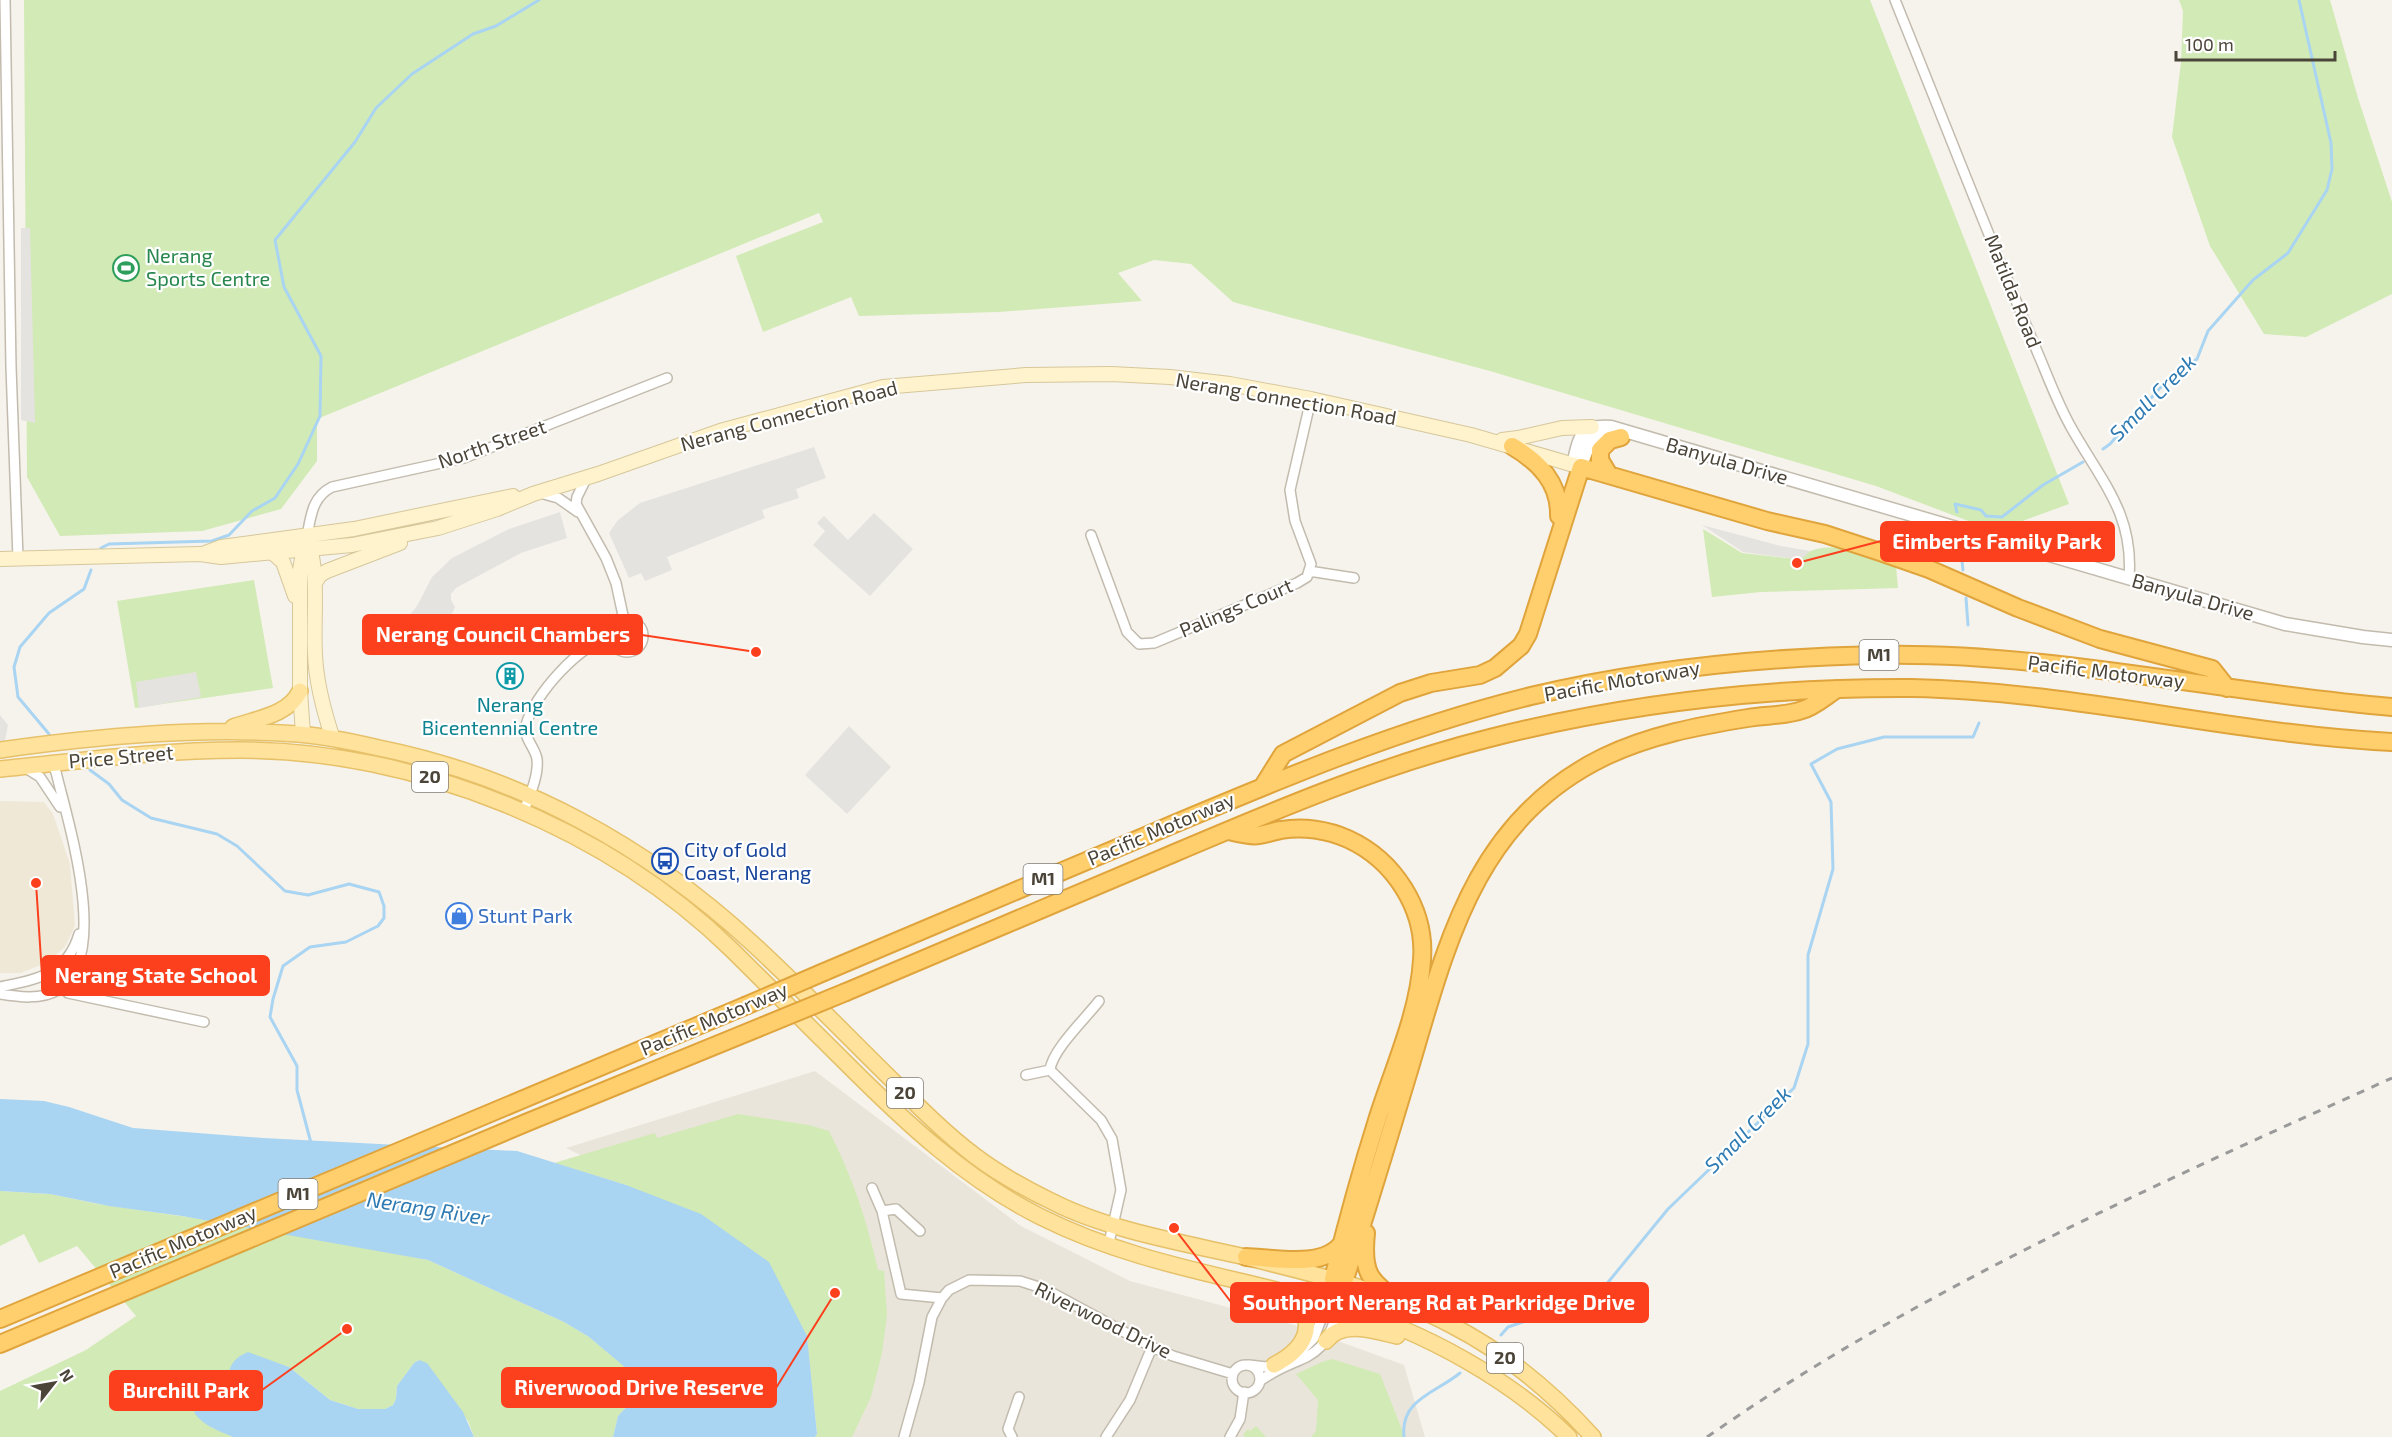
<svg xmlns="http://www.w3.org/2000/svg" width="2392" height="1437" font-family="'Exo 2',sans-serif">
	<style>
		.residential { fill: #eae5da }
		.education { fill: #efe8d6 }
		.green { fill: #d2eab5 }
		.parking { fill: #e5e3e0 }
		.water { fill: #a9d4f2 }
		.lines { fill: none; stroke-linecap: round; stroke-linejoin: round }
		.stream { stroke: #a9d4f2; stroke-width: 3 }
		.minor-casing { stroke: #c2bbae; stroke-width: 12 }
		.tertiary-casing { stroke: #c2bbae; stroke-width: 15 }
		.secondary-casing { stroke: #d6c79b; stroke-width: 16 }
		.primary-casing { stroke: #e6c16a; stroke-width: 18 }
		.motorway-casing { stroke: #e0a43c; stroke-width: 20 }
		.minor { stroke: #fff; stroke-width: 9 }
		.tertiary { stroke: #fff; stroke-width: 12 }
		.secondary { stroke: #fff3cd; stroke-width: 14 }
		.primary { stroke: #ffe39c; stroke-width: 15 }
		.motorway { stroke: #ffcf6e; stroke-width: 16 }
		.rail { stroke: #9a9a9a; stroke-width: 3; stroke-dasharray: 8 8; stroke-linecap: butt }
		.motorway-bridge-casing { stroke: #e0a43c; stroke-width: 20; stroke-linecap: butt }
		.motorway-bridge { stroke: #ffcf6e; stroke-width: 16 }
		.labels { text-anchor: middle; stroke-width: 4.5; stroke-linejoin: round; paint-order: stroke }
		.shield { fill: #fff; stroke: #817c74; stroke-width: 1.5 }
		.shield-label { font-size: 18px; font-weight: bold; fill: #4b4439 }
		.leisure-label { font-size: 20px; fill: #27864d; stroke: #fff; text-anchor: start }
		.street-label { font-size: 20px; fill: #4b4439; stroke: #fff }
		.culture-label { font-size: 20px; fill: #0d838f; stroke: #fff }
		.transit-label { font-size: 20px; fill: #164399; stroke: #fff; text-anchor: start }
		.shop-label { font-size: 20px; fill: #366cbe; stroke: #fff; text-anchor: start }
		.water-label { font-size: 21px; font-style: italic; fill: #2e7ab2; stroke: #fff }
		.leader { fill: none; stroke: #fc3f1d; stroke-width: 2 }
		.callout-dot { fill: #fc3f1d; stroke: #fff; stroke-width: 2 }
		.callout { fill: #fc3f1d; stroke: #fc3f1d; stroke-width: 2 }
		.callout-label { font-size: 21px; text-anchor: middle; font-weight: bold; fill: #fff }
	</style>
	<rect width="100%" height="100%" fill="#f6f3ec"/>
	<path class="residential" d="M815,1071l206,155 109,55 164,44 110,40 21,72h-601l-56,-189 -202,-100z"/>
	<path class="education" d="M0,801l44,1 9,12 17,50 5,62 -10,21 -19,16 -26,10h-20z"/>
	<path class="green" d="M24,0h1846l199,504 -60,22 -38,-4 -95,-36 -386,-115 -257,-69 -42,-38 -37,-4 -36,13 24,28 -143,11 -140,4 -8,-19 -88,35 -27,-76 87,-34 -4,-9 -502,206v42l-36,48 -79,22 -142,5 -33,-59z
		M2179,0h151l28,98 34,104v92l-86,43 -42,-3 -54,-88 -38,-109 9,-75 2,-51z
		M1703,529l39,24 54,6c8,-2 13,-9 21,-10 30,-6 52,7 79,17l2,22 -137,4 -49,5z
		M254,580l19,108 -138,20 -18,-107z
		M738,1114l71,11 20,6c23,45 38,89 49,139l6,1 3,44 -5,38 -11,44 -19,40h-37l2,-3 -10,-98 -181,-151 -72,-22 101,-30 2,5z
		M0,1191l50,3 48,10 96,14 157,27 77,15 136,62 25,15 51,42 -5,19 -17,18 -5,21h-139l-6,-16 -49,-61 -5,3 -17,23 -1,13 -3,6 -8,4h-27l-28,-9 -41,-33 -12,-4 -51,30 7,9 -4,5h-13l-5,20 23,10h-234v-46l86,-41 50,-34 -59,-70 -38,17 -15,-29 -24,12z
		M1332,1359l48,15 25,63h-94l5,-6 2,-31 -22,-26 26,-12z
		M1256,1426l10,11h-21l-2,-2 5,-6 2,2z"/>
	<path class="parking" d="M21,228h9l5,195 -14,-3z
		M814,447l12,31 -30,11 3,9 -37,12 3,8 -98,39 5,13 -27,11 -4,-8 -12,5 -20,-45 9,-13 22,-17z
		M560,512l7,26 -46,15 -65,35 -5,6v6l4,7 -2,5 -24,27 -7,-7 -18,8 -8,-1 2,-10 19,-23 15,-29 20,-19 57,-29z
		M874,513l39,36 -43,47 -57,-51 12,-14 -8,-8 7,-7 24,24z
		M1702,525l79,21 29,5 -6,6 -8,2 -53,-7z
		M196,672l5,25 -62,11 -3,-26z
		M0,715l8,10 -3,16h-5z
		M849,726l42,41 -44,47 -42,-39z"/>
	<path class="water" d="M0,1099l44,2 25,6 64,21 130,10 254,13 109,34 75,29 68,48 38,74 10,98 -2,3h-202l5,-21 17,-18 4,-19 -50,-42 -25,-15 -136,-62 -246,-44 -73,-10 -59,-12 -50,-3z
		M248,1352l41,15 41,33 28,9h27l8,-4 3,-6 1,-13 17,-23 5,-3 8,3 36,49 11,25h-241c-13,-6 -32,-12 -39,-25l6,-4 29,-1 4,-5 -7,-9c3,-21 1,-32 22,-41z"/>
	<g class="lines">
		<path class="stream" d="M2103,449l7,-5 50,-56 37,-29 11,-28 45,-51 35,-27 39,-63 5,-21 -1,-26 -32,-143
			M1957,512l-2,-8 26,6 5,6 16,1 41,-32 40,-23
			M1960,543l3,27
			M101,548l8,-4 103,-3 17,-6 23,-24 23,-13 23,-34 22,-48 1,-60 -37,-69 -9,-47 80,-98 21,-34 36,-34 61,-40 23,-8 43,-26
			M1966,598l2,27
			M49,734l-31,-37 -4,-30 6,-20 29,-34 35,-24 7,-19
			M90,770l19,14 13,16 29,18 66,16 20,12 48,45 23,4 41,-11 30,8 5,14v12l-6,8 -32,16 -36,5 -27,19 -10,33 -3,18 27,49v24l14,53
			M1501,1335l7,-8 59,-20 38,-21 63,-77 126,-121 14,-44v-89l25,-86 -2,-67 -20,-38 26,-15 47,-12h89l6,-14
			M1404,1437c-4,-38 32,-44 56,-64"/>
		<defs>
			<path id="minor" d="M5,0l6,367 7,191
				M1895,0c49,121 96,243 147,363 9,22 18,45 30,66 30,53 62,85 57,149
				M587,477l-10,20 -1,7 30,54 10,25 8,37
				M540,493l18,5 20,14
				M1091,535l36,97 12,12 15,-1 143,-60 10,-6 4,-13 -16,-43 -5,-31 21,-91
				M307,536c4,-20 5,-39 25,-49l132,-29 203,-80
				M1309,571l45,7
				M611 636a16 16 0 1 1 32 0a16 16 0 1 1-32 0Z
				M24,767l16,10 20,30
				M523,813c6,-16 16,-37 14,-54 -2,-12 -14,-21 -11,-34 7,-29 56,-84 85,-87
				M52,972l16,21 136,29
				M0,987c37,-8 67,-12 79,-53
				M0,994c18,3 42,6 58,-4 54,-32 9,-171 -2,-218l-4,-8
				M1099,1001c-13,17 -47,49 -49,69l51,50 11,19 9,51 -13,57
				M1026,1075l24,-5
				M872,1188l10,23 19,83 41,4
				M882,1211l14,-2 24,22
				M1299,1353l15,-15 13,-34
				M1249,1365l17,2 12,-4
				M1232 1379a14 14 0 1 1 28 0a14 14 0 1 1-28 0Z
				M1260,1381c39,-29 65,-14 78,-74
				M904,1437l15,-54 13,-66 10,-19 7,-8 20,-10 51,1 25,8 107,58 21,9 60,18
				M1012,1437l-4,-8 11,-32
				M1106,1437l24,-37 22,-53
				M1230,1437l10,-18 4,-27"/>
			<path id="tertiary" d="M1573,465c6,-26 7,-41 38,-38l674,197 78,13 29,3
				M1581,467c7,-24 9,-32 37,-31"/>
			<path id="secondary" d="M1502,440l16,-2 44,-10 30,-1
				M309,543c10,36 4,74 6,111 1,29 9,58 18,85
				M205,553l16,-6 133,-18 159,-33
				M273,553l10,9 12,34
				M0,559l200,-5 21,3 131,-12 86,-17 59,-19 36,-15 65,-20 122,-43 163,-44 143,-12 85,-1 59,3 60,7 81,15 160,36 110,32
				M315,583l5,-8 7,-4 73,-28
				M303,734l-3,-43v-121l5,-28"/>
			<path id="primary" d="M233,727c23,-8 56,-12 67,-36
				M0,750c99,-14 199,-23 298,-16 27,2 55,8 81,14 140,28 268,98 373,195 49,45 95,93 143,140 25,25 51,51 80,73 24,18 51,33 78,46 55,28 131,41 192,55 70,17 142,34 206,68 53,27 102,68 142,112
				M0,769c80,-8 159,-19 240,-19 175,0 366,77 492,200 38,38 76,75 114,113 59,59 119,116 195,154 100,50 201,60 306,92 78,23 164,71 222,128
				M1326,1341c16,-22 49,-10 71,-5
				M1274,1365c31,-16 43,-38 22,-69"/>
			<path id="motorway" d="M1512,446c27,16 48,37 47,70
				M1609,475l-9,-15v-10l10,-10 11,-3
				M1263,786l20,-32 117,-61 31,-10 49,-8 15,-7 26,-22 7,-12 53,-167 186,54 58,13 55,18 49,17 89,39 82,31 112,30 15,19
				M1228,831c10,2 22,6 31,4 8,-1 15,-4 22,-5 22,-4 47,0 67,9 46,21 78,70 74,121 -3,52 -28,107 -44,157 -17,54 -32,108 -45,162
				M824,972c110,-47 221,-93 331,-140 123,-52 246,-104 376,-136 114,-27 232,-39 349,-41 172,-3 341,38 512,52
				M846,992c106,-45 213,-90 319,-135 106,-45 213,-91 325,-119 138,-35 280,-51 422,-50 162,3 319,46 480,54
				M1366,1233c-4,39 2,48 35,70
				M1246,1257c27,1 79,12 96,-14
				M1344,1282c22,-69 43,-138 64,-208 38,-127 65,-253 196,-317 46,-22 94,-31 144,-39 17,-3 38,-2 54,-8 12,-3 24,-14 35,-21
				M0,1319l745,-313
				M0,1344l528,-222 235,-96"/>
		</defs>
		<use href="#minor" class="minor-casing"/>
		<use href="#tertiary" class="tertiary-casing"/>
		<use href="#secondary" class="secondary-casing"/>
		<use href="#primary" class="primary-casing"/>
		<use href="#motorway" class="motorway-casing"/>
		<use href="#minor" class="minor"/>
		<use href="#tertiary" class="tertiary"/>
		<use href="#secondary" class="secondary"/>
		<use href="#primary" class="primary"/>
		<use href="#motorway" class="motorway"/>
		<path class="rail" d="M1707,1437c212,-148 450,-253 685,-359"/>
		<defs>
			<path id="motorway-bridge" d="M745,1006l79,-34
				M763,1026l83,-34"/>
		</defs>
		<use href="#motorway-bridge" class="motorway-bridge-casing"/>
		<use href="#motorway-bridge" class="motorway-bridge"/>
	</g>
	<defs>
		<symbol id="stadium-ring" viewBox="-11 -11 22 22"><circle r="9.5" fill="#fff" stroke="#2e9e5b" stroke-width="1.5"/><path d="M0-5a6.5 5 0 1 0 0 10a6.5 5 0 1 0 0-10ZM-3.5-1.8h7v3.6h-7Z" fill="#2e9e5b"/></symbol>
		<symbol id="building-ring" viewBox="-11 -11 22 22"><circle r="9.5" fill="#fff" stroke="#0f9aa8" stroke-width="1.5"/><path d="M-4-6H4V6H1V3H-1V6H-4ZM-2.5-4.3h1.7v1.8h-1.7ZM.8-4.3h1.7v1.8H.8ZM-2.5-1h1.7V.8h-1.7ZM.8-1h1.7V.8H.8Z" fill="#0f9aa8"/></symbol>
		<symbol id="bus-ring" viewBox="-11 -11 22 22"><circle r="9.5" fill="#fff" stroke="#1a4fb4" stroke-width="1.5"/><path d="M-5-6H5V4H4V6H2V4H-2V6H-4V4H-5ZM-3.5-4V0h7V-4ZM-3.5 1.2v1.5H-2V1.2ZM2 1.2v1.5H3.5V1.2Z" fill="#1a4fb4"/></symbol>
		<symbol id="shop-ring" viewBox="-11 -11 22 22"><circle r="9.5" fill="#fff" stroke="#3f7fe0" stroke-width="1.5"/><path d="M-5-2.5h2.3a2.7 3.5 0 0 1 5.4 0H5L5.5 6h-11ZM-1.5-2.5h3a1.5 2.3 0 0 0-3 0Z" fill="#3f7fe0"/></symbol>
	</defs>
	<g fill-rule="evenodd">
		<use href="#stadium-ring" x="111" y="253" width="30" height="30"/>
		<use href="#building-ring" x="495" y="661" width="30" height="30"/>
		<use href="#bus-ring" x="650" y="846" width="30" height="30"/>
		<use href="#shop-ring" x="444" y="901" width="30" height="30"/>
	</g>
	<g class="labels">
		<g class="shield">
			<rect x="1859.5" y="640" width="39" height="30" rx="4.5"/>
			<rect x="412" y="762" width="36" height="30" rx="4.5"/>
			<rect x="1023.5" y="864" width="39" height="30" rx="4.5"/>
			<rect x="887" y="1078" width="36" height="30" rx="4.5"/>
			<rect x="278.5" y="1179" width="39" height="30" rx="4.5"/>
			<rect x="1487" y="1343" width="36" height="30" rx="4.5"/>
		</g>
		<g class="shield-label">
			<text x="1879" y="661">M1</text>
			<text x="430" y="783">20</text>
			<text x="1043" y="885">M1</text>
			<text x="905" y="1099">20</text>
			<text x="298" y="1200">M1</text>
			<text x="1505" y="1364">20</text>
		</g>
		<g class="leisure-label">
			<text x="146" y="263">Nerang<tspan x="146" dy="23">Sports Centre</tspan></text>
		</g>
		<g class="street-label">
			<text transform="translate(2013 291) rotate(68)" y="7">Matilda Road</text>
			<text transform="translate(1286 399) rotate(10)" y="7">Nerang Connection Road</text>
			<text transform="translate(789 416) rotate(-15)" y="7">Nerang Connection Road</text>
			<text transform="translate(492 444) rotate(-19)" y="7">North Street</text>
			<text transform="translate(1727 461) rotate(16)" y="7">Banyula Drive</text>
			<text transform="translate(2193 597) rotate(16)" y="7">Banyula Drive</text>
			<text transform="translate(1236 608) rotate(-23)" y="7">Palings Court</text>
			<text transform="translate(2106 672) rotate(7)" y="7">Pacific Motorway</text>
			<text transform="translate(1622 681) rotate(-10)" y="7">Pacific Motorway</text>
			<text transform="translate(121 757) rotate(-5)" y="7">Price Street</text>
			<text transform="translate(1161 829) rotate(-23)" y="7">Pacific Motorway</text>
			<text transform="translate(714 1019) rotate(-23)" y="7">Pacific Motorway</text>
			<text transform="translate(183 1242) rotate(-23)" y="7">Pacific Motorway</text>
			<text transform="translate(1103 1320) rotate(26)" y="7">Riverwood Drive</text>
		</g>
		<g class="culture-label">
			<text x="510" y="712">Nerang<tspan x="510" dy="23">Bicentennial Centre</tspan></text>
		</g>
		<g class="transit-label">
			<text x="684" y="857">City of Gold<tspan x="684" dy="23">Coast, Nerang</tspan></text>
		</g>
		<g class="shop-label">
			<text x="478" y="923">Stunt Park</text>
		</g>
		<g class="water-label">
			<text transform="translate(2153 398) rotate(-45)" y="7">Small Creek</text>
			<text transform="translate(1748 1130) rotate(-45)" y="7">Small Creek</text>
			<text transform="translate(428 1209) rotate(9)" y="7">Nerang River</text>
		</g>
	</g>
	<path class="leader" d="M1797 563L1881 541M756 652L642 635M36 883L42 975M1174 1228L1231 1302M835 1293L776 1388M347 1329L262 1390"/>
	<g class="callout-dot">
		<circle cx="1797" cy="563" r="6"/>
		<circle cx="756" cy="652" r="6"/>
		<circle cx="36" cy="883" r="6"/>
		<circle cx="1174" cy="1228" r="6"/>
		<circle cx="835" cy="1293" r="6"/>
		<circle cx="347" cy="1329" r="6"/>
	</g>
	<g class="callout">
		<rect x="1881" y="522" width="233" height="39" rx="6"/>
		<rect x="363" y="615" width="279" height="39" rx="6"/>
		<rect x="42" y="956" width="227" height="39" rx="6"/>
		<rect x="1231" y="1283" width="417" height="39" rx="6"/>
		<rect x="502" y="1368" width="274" height="39" rx="6"/>
		<rect x="110" y="1371" width="152" height="39" rx="6"/>
	</g>
	<g class="callout-label">
		<text x="1997" y="549">Eimberts Family Park</text>
		<text x="503" y="642">Nerang Council Chambers</text>
		<text x="156" y="983">Nerang State School</text>
		<text x="1439" y="1310">Southport Nerang Rd at Parkridge Drive</text>
		<text x="639" y="1395">Riverwood Drive Reserve</text>
		<text x="186" y="1398">Burchill Park</text>
	</g>
	<g transform="translate(54 1383) rotate(59)" stroke="#ffffff" stroke-width="4.5" paint-order="stroke">
	<path d="M0-4.5L10 22L0 15L-10 22Z" fill="#4b4439"/>
	<text y="-9" font-size="16" font-weight="bold" text-anchor="middle" fill="#4b4439">N</text>
	</g>
	<path d="M2176 51v9h159v-9" fill="none" stroke="#4b4439" stroke-width="3"/>
	<text x="2185" y="51" font-size="18" fill="#4b4439" stroke="#ffffff" stroke-width="4.5" paint-order="stroke">100 m</text>
</svg>
